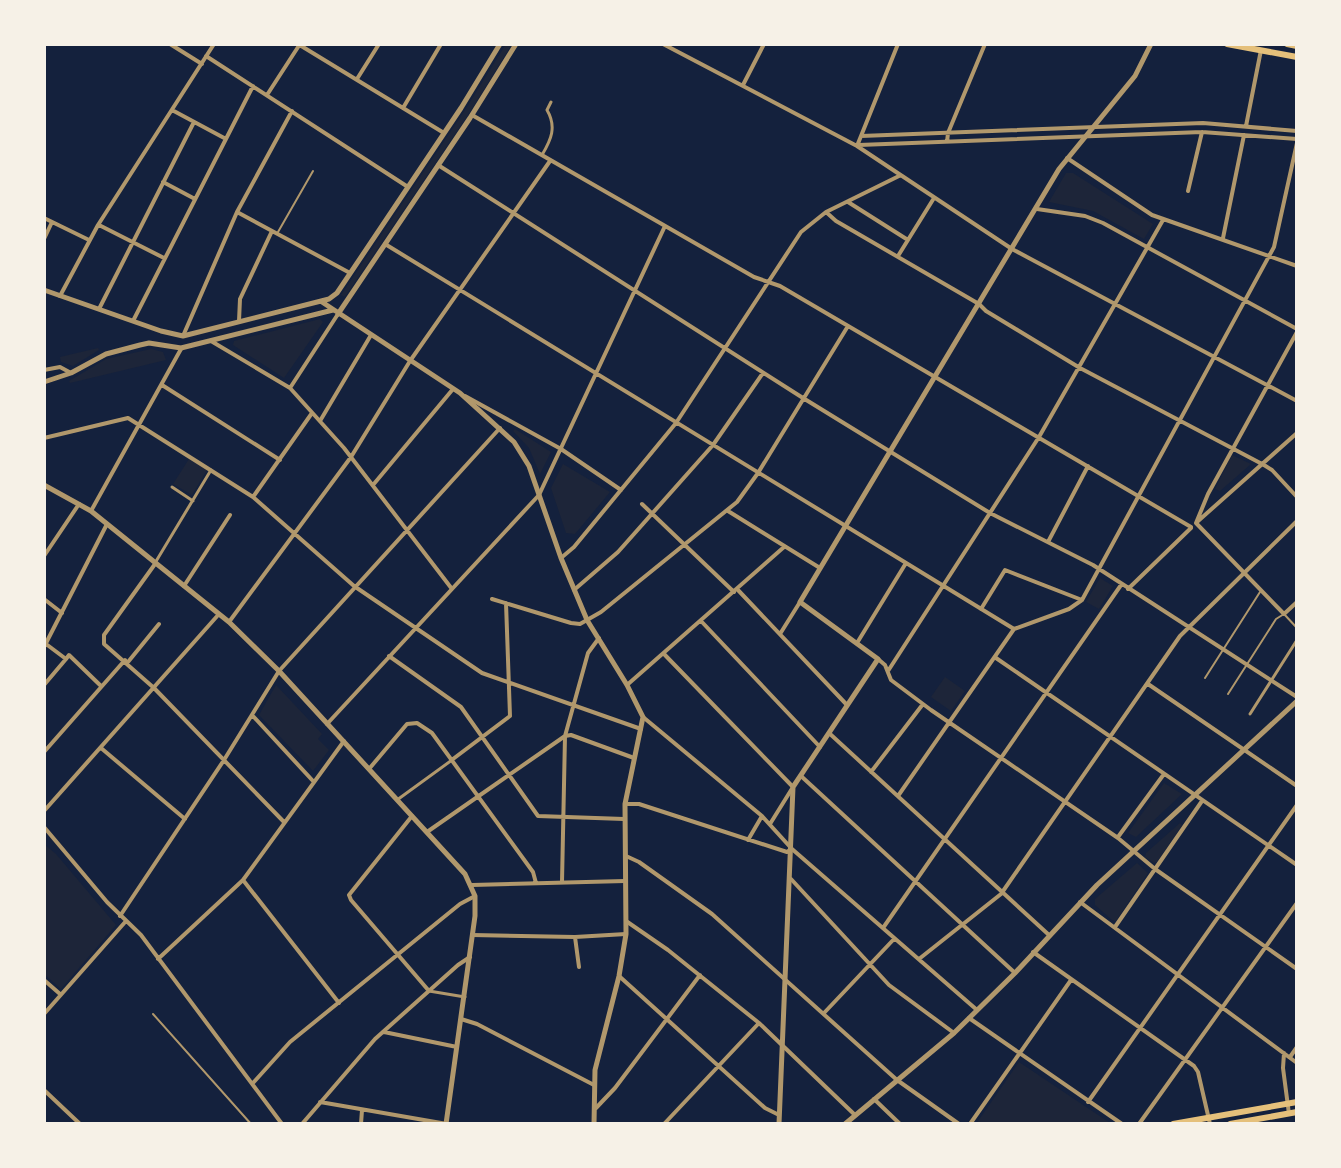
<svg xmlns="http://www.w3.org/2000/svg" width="1341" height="1168" font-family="'Roboto Condensed',sans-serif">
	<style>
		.green { fill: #1d2539 }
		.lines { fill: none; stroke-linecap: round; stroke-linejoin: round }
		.service { stroke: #b1986c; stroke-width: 2 }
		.pedestrian { stroke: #b1986c; stroke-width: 3 }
		.minor { stroke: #b1986c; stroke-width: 4 }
		.tertiary { stroke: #b1986c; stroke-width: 5 }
		.secondary { stroke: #e5c07b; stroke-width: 6 }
	</style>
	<rect width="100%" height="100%" fill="#14213d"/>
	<path class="green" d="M506,44h6l-42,68 -125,185 -4,-2 124,-185z
		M1066,173h7l80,51 -9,15 -51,-28 -44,-9z
		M320,319l3,3 -39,56 -51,-33 1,-4z
		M98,348l1,2 -26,16 -12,-4 -1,-5z
		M151,349l12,3 3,8 -96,23 -1,-2 37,-22z
		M515,429l36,23 -11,22 -11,-26 -16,-17z
		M1232,455l19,9 -31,27 -5,-2z
		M189,459l18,11 -15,25 -19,-11z
		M563,464l47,28 -35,42 -9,-1 -15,-45z
		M1100,578l13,8 -14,23 -13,-7z
		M945,677l20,14 -14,20 -20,-14z
		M276,685l46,49 -4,5 11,11 -16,21 -54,-56z
		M1164,783l18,11 -46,43 -8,-4z
		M1180,823l2,2 -25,37 -3,1 -9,-6 1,-4z
		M44,844l12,10 60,71 -55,64 -17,-15z
		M1137,863l11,10 -32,48 -4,-1 -17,-15v-6z
		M1019,1062l91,61 1,1h-135z"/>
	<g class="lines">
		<path class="service" d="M278,232l35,-61
			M1205,678l55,-86
			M1228,694l48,-75 8,-5 13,14
			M153,1014l98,110"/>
		<path class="pedestrian" d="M542,155c9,-15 15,-28 5,-45l4,-8
			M172,487l21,14
			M155,563l56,-93
			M1250,714l47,-74
			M397,800l55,-40
			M429,991l36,6"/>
		<path class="minor" d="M170,44l32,20
			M298,44l146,89
			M663,44l194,102 155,103 285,152
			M206,56l202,131
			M357,79l22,-35
			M743,85l21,-41
			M267,95l33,-51
			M403,108l38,-64
			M172,110l54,29
			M472,115l282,162 26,9 411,241
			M1246,126l15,-76
			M861,136l342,-13 94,8
			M947,142l1,-9 37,-89
			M859,145l343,-13 95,7
			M857,146l41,-102
			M1067,158l85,57 145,51
			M438,165l365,233 187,115 103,52 204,132
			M163,182l32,17
			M1188,191l14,-59
			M848,202l60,38
			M1037,209l48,7 18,7 194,106
			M237,212l113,61
			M826,212l10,9 143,83 7,7 94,57 184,97 8,5 25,27
			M44,218l45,22
			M99,225l65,33
			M1223,238l21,-103
			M44,239l8,-17
			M385,244l629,385
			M898,256l36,-58
			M60,296l38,-71 116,-181
			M99,309l95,-187
			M133,321l120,-235
			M239,321l1,-22 32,-68
			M1297,332l-89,162 -12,29 88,91 13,-12
			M183,336l54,-124 55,-101
			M211,341l79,47 54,60 108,141
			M44,370l16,-3 11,6
			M162,385l118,75
			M290,388l48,-74
			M465,396l96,53 60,41
			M320,421l51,-86
			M44,438l84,-20 125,79 101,89 128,87 159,56
			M373,485l80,-96
			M253,497l59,-84
			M642,504l92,88
			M91,511l90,-162
			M728,511l92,57
			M1197,522l100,-89
			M1048,542l40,-76
			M44,556l35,-52
			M561,558l13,-11 102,-124 125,-191 25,-20 73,-36
			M155,564l-51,71v9l50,44 130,134
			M184,586l46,-71
			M737,589l110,116
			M1128,589l63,-61
			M574,590l44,-38 95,-107 50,-72
			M44,599l18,14
			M492,599l79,24 9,1 21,-12 136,-110 21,-29 90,-147
			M981,609l24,-39 77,30
			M701,621l119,126
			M229,622l122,-165 59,-96 140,-200
			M780,634l20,-32
			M857,643l49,-80
			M46,644l20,15
			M44,647l63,-123
			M664,654l129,133 -23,37
			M389,656l72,51 77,109 86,3
			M996,658l301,207
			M66,659l3,-4 32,31
			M878,659l7,6 6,15 40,30 187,128 37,31 142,100
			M128,662l31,-38
			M888,671l151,-234 124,-217
			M1148,684l149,102
			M44,685l22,-26
			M627,685l157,-138
			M252,715l61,66
			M643,717l119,99 30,33 185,161
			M327,724l212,-229 126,-269
			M829,733l220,202
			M565,736l6,-1 63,23
			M101,748l84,71
			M44,752l81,-92
			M453,759l57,-43 -4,-113
			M369,769l38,-45 10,-1 15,10 101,139 3,11
			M871,772l52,-68
			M801,776l214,197
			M898,796l116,-167 55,-20 13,-9 192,-353 23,-104
			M625,804h14l148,48 3,-2
			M44,811l175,-197
			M412,816l-63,79 2,5 78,91
			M44,827l63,75 34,33 141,189
			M427,832l138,-96
			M1118,837l46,-63
			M748,840l14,-24
			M626,856l13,6 73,52 185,166 62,44
			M791,879l98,106 65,48
			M243,880l96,123
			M562,882l3,-146 23,-83 11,-15
			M472,885l153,-4
			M1080,902l217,161
			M120,916l104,-156 55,-89 221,-243
			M626,921l42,29 91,73 96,92
			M1115,927l87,-126
			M883,928l238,-343
			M472,935l103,2 51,-3
			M575,937l4,30
			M1033,952l161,114 4,6 12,52
			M158,959l85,-79 101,-139
			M919,959l82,-65 179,-258 117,-115
			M619,976l146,132 14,7
			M44,980l16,14
			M824,1013l70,-74
			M44,1014l82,-93
			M969,1018l153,106
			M461,1019l16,5 117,61
			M384,1032l73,15
			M1284,1053l-1,15 6,46
			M1290,1057l7,-10
			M253,1083l37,-41 170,-138 15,-8
			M44,1090l36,34
			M874,1099l26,25
			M320,1102l127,22
			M1088,1102l209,-297
			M596,1108l19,-20 85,-113
			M302,1124l73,-85 83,-74 12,-8
			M361,1124l1,-14
			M664,1124l95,-101
			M970,1124l101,-144
			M1139,1124l158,-221"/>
		<path class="tertiary" d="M44,290l117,41 22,5 146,-37 8,-6 124,-185 39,-64
			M322,302l138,91 54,49 15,24 32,92 26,62 40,65 16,32 -18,87 1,130 -7,42 -24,94 -1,54
			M338,314l132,-196 46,-74
			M44,382l27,-9 35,-19 34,-9 9,-2 32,5 152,-38
			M44,485l47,26 138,111 50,49 186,203 10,22v20l-29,208
			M779,1124l14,-337 85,-128 -78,-57 259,-433 76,-93 16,-32
			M845,1124l109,-91 61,-60 82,-88 200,-184"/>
		<path class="secondary" d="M1227,44l70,13
			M1287,44l10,2
			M1173,1124l124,-22
			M1230,1124l67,-12"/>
	</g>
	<rect width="1341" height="1168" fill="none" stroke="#f6f1e7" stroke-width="92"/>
</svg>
